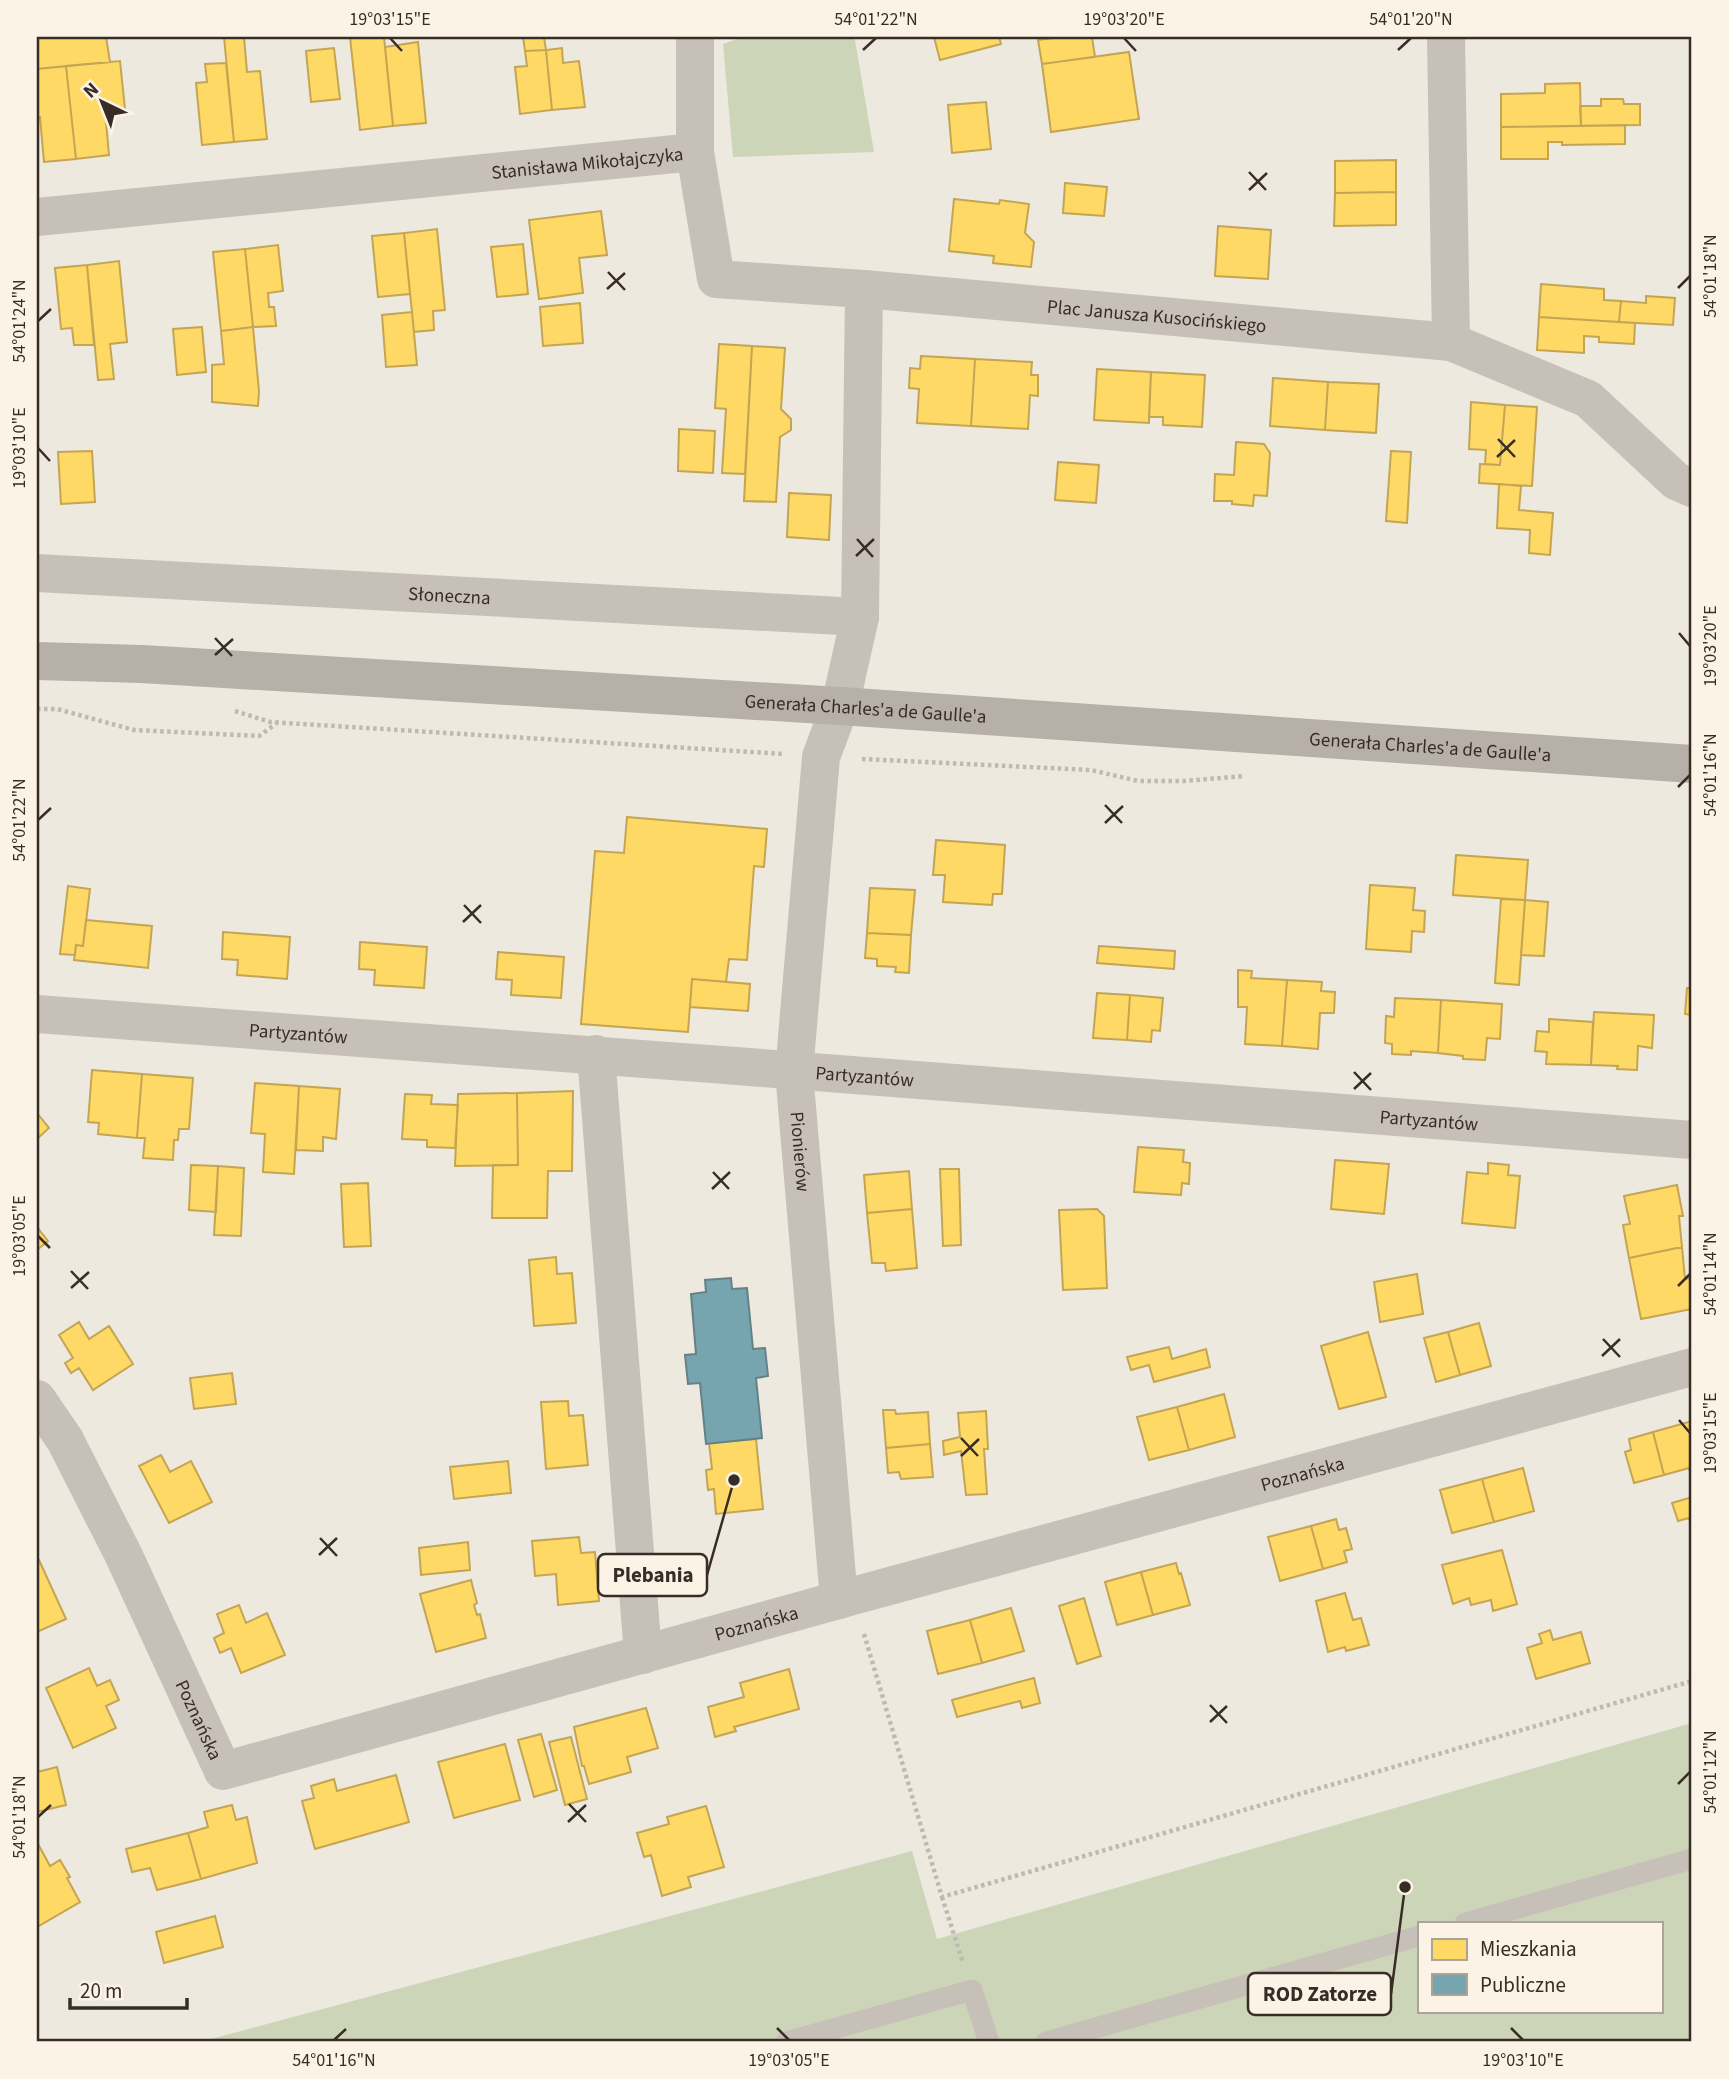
<svg xmlns="http://www.w3.org/2000/svg" width="1729" height="2079" font-family="'Source Sans 3',sans-serif">
	<style>
		.green { fill: #cdd5b8; fill-rule: evenodd }
		.homes { fill: #ffd966; stroke: #c3a553; stroke-width: 2 }
		.public { fill: #76a5af; stroke: #638186; stroke-width: 2 }
		.lines { fill: none; stroke-linecap: round; stroke-linejoin: round }
		.path { stroke: #bfb9b1; stroke-width: 4.5; stroke-dasharray: 3.5 3.5; stroke-linecap: butt }
		.lane { stroke: #c7c0b8; stroke-width: 21 }
		.street { stroke: #c7c0b8; stroke-width: 38 }
		.secondary { stroke: #b7b0a9; stroke-width: 38 }
		.ticks { fill: none; stroke: #382d26; stroke-width: 2.5 }
		.labels { text-anchor: middle; stroke-width: 7; stroke-linejoin: round; paint-order: stroke }
		.street-label { font-size: 19px; fill: #382d26; stroke: #fbf3e6 }
		.leader { fill: none; stroke: #382d26; stroke-width: 2.5 }
		.callout-dot { fill: #382d26; stroke: #fbf3e6; stroke-width: 2.5 }
		.callout { fill: #fbf3e6; stroke: #382d26; stroke-width: 2.5 }
		.callout-label { font-size: 21px; text-anchor: middle; font-weight: bold; fill: #382d26 }
		.neatline { fill: none; stroke: #382d26; stroke-width: 2.5 }
		.ticks-label { font-size: 18px; text-anchor: middle; fill: #382d26 }
	</style>
	<rect width="100%" height="100%" fill="#eee9df"/>
	<path class="green" d="M743,37h109l3,3 19,112 -141,5 -10,-113z
		M1692,1723v319h-1492l712,-191 25,88zM1419,1923h242v88h-242z"/>
	<path class="homes" d="M37,37h69l4,25 -73,7z
		M224,37h20l3,35 13,-1 7,68 -33,3z
		M350,37h34l9,89 -33,4z
		M523,37h21l2,13 -21,1z
		M934,37h65l2,7 -61,16z
		M1060,37h32l3,20 -53,7 -4,-24z
		M418,42l8,81 -33,3 -8,-79z
		M334,48l6,51 -29,3 -5,-51z
		M562,48l1,15 16,-2 6,46 -33,3 -6,-60z
		M546,50l6,60 -32,4 -5,-47 12,-1 -2,-15z
		M1129,52l10,67 -88,13 -9,-68z
		M120,61l5,48 -20,2 4,44 -33,4 -10,-93z
		M226,63l8,79 -32,3 -6,-62 11,-1 -2,-18z
		M66,66l10,93 -32,3 -4,-45 -3,1v-49z
		M1580,83l1,43 -80,1v-33l44,-1v-9z
		M1601,99h22l1,5h16v21l-59,1 -1,-20h21z
		M986,102l5,47 -39,4 -4,-48z
		M1625,125v19l-63,1v-3h-14v17h-47v-32z
		M1396,160v32l-61,1v-32z
		M1065,183l42,4 -3,29 -41,-3z
		M1396,192v33l-62,1 1,-33z
		M954,199l45,5 1,-4 29,4 -4,29 9,9 -3,25 -38,-4 1,-7 -45,-5z
		M601,211l6,44 -28,3 4,35 -44,6 -10,-79z
		M1218,226l53,4 -3,49 -53,-3z
		M437,229l8,81 -12,1 1,19 -20,2 -10,-99z
		M404,233l6,61 -32,3 -6,-61z
		M523,244l5,50 -31,3 -6,-50z
		M278,245l5,46 -15,2 1,14h5l2,19 -23,1 -8,-78z
		M245,249l8,78 -32,4 -8,-79z
		M119,261l8,81 -17,2 4,35 -16,1 -11,-115z
		M87,265l7,80h-20l-2,-17 -11,1 -6,-61z
		M1541,284l63,5v11l17,1 -2,21 -80,-5z
		M1646,296l29,2 -2,27 -54,-3 2,-21 25,2z
		M580,303l3,40 -40,3 -3,-39z
		M412,312l5,53 -31,2 -4,-52z
		M1539,317l96,6 -1,21 -35,-2v-5l-15,-1v17l-47,-3z
		M202,327l4,45 -29,3 -4,-46z
		M253,327l6,64 -1,15 -46,-4v-37l12,-1 -3,-33z
		M719,344l33,2 -7,128 -23,-1 4,-64 -11,-1z
		M752,346l33,2 -4,61 10,10v11l-11,7 -4,65 -32,-1z
		M921,356l54,3 -4,67 -54,-3 2,-34 -10,-1 1,-20 10,1z
		M975,359l57,3 -1,13h7v21l-8,-1 -2,34 -57,-3z
		M1097,369l54,3 -2,51 -55,-3z
		M1151,372l54,3 -3,52 -39,-2v-8h-14z
		M1273,378l55,4 -3,48 -55,-4z
		M1328,382l51,2 -3,49 -51,-3z
		M1471,402l34,3 -5,60 -15,-1 1,-14 -17,-1z
		M1505,405l32,2 -5,79 -53,-3 1,-19 20,1z
		M679,429l36,2 -2,42 -35,-2z
		M1236,442l28,2 6,9 -3,43 -13,-1 -1,11 -21,-2v-3h-18l1,-27 19,1z
		M92,451l3,51 -34,2 -3,-52z
		M1391,451l20,1 -4,71 -21,-2z
		M1058,462l41,3 -3,38 -41,-3z
		M1499,484l22,2 -2,24 34,3 -3,42 -21,-2 1,-23 -33,-2z
		M789,493l42,2 -2,45 -42,-3z
		M627,817l140,12 -3,38 -10,-1 -7,94 -18,-1 -3,23 -34,-3 -4,53 -107,-8 14,-173 29,2z
		M936,840l69,5 -3,49h-9l-1,11 -49,-3 2,-27h-12z
		M1456,855l72,5 -3,40 -72,-5z
		M1370,885l45,3 -2,22 12,1 -1,21 -12,-1 -1,21 -45,-3z
		M68,886l22,3 -7,57 -7,-1 -1,10 -15,-1z
		M870,888l45,2 -4,45 -44,-2z
		M1501,899l24,1 -6,85 -24,-2z
		M1525,900l23,2 -4,54 -23,-1z
		M86,920l66,6 -4,42 -74,-8 2,-15 7,1z
		M223,932l67,5 -3,42 -50,-4 1,-15 -16,-1z
		M867,933l44,2 -2,38 -14,-1 1,-5 -19,-1v-7l-12,-1z
		M360,942l67,5 -3,41 -50,-3 1,-15 -16,-1z
		M1099,946l76,5 -1,18 -77,-6z
		M498,952l66,5 -3,41 -50,-3 1,-15 -16,-1z
		M1238,970l14,1 -1,7 36,2 -5,66 -37,-2 2,-37h-9z
		M692,979l58,5 -2,27 -58,-4z
		M1287,980l35,2 -1,9 14,1 -1,21h-14l-2,36 -36,-3z
		M1687,988h5v27l-7,-1z
		M1097,993l33,2 -3,45 -34,-2z
		M1130,995l33,3 -3,33 -8,-1 -1,12 -24,-2z
		M1395,998l46,2 -3,53 -27,-2v4l-19,-1v-10l-7,-1 1,-27 8,1z
		M1441,1000l61,4 -2,35 -13,-1 -2,22 -22,-1v-3l-25,-3z
		M1594,1012l60,3 -2,33 -14,-2 -1,24 -20,-1 1,-3 -27,-1z
		M1549,1019l44,3 -2,43 -45,-1 1,-12 -12,-1 2,-20 12,1z
		M92,1070l50,4 -5,64 -39,-4 1,-11 -11,-1z
		M142,1074l51,4 -4,51h-10l-1,11h-4l-1,20 -30,-2 2,-20h-8z
		M255,1083l44,3 -5,88 -31,-2 2,-38 -14,-1z
		M299,1086l41,3 -4,50 -13,-2v14l-27,-1z
		M573,1091l-1,80h-24l-1,47h-55l1,-53h25l-1,-72z
		M517,1093l1,72 -63,1 3,-72z
		M405,1094l27,1 -1,9 27,1 -3,43 -28,-1v-7l-25,-1z
		M37,1113l12,15 -12,11z
		M1138,1147l46,3 -1,12 7,1 -1,21 -7,-1 -1,12 -47,-3z
		M1335,1160l54,4 -5,50 -53,-5z
		M1488,1163l21,2 -1,10 12,1 -5,52 -53,-5 5,-51 21,2z
		M191,1165l27,1 -2,46 -27,-2z
		M218,1166l26,2 -3,68 -27,-1z
		M940,1169h19l2,76 -18,1z
		M909,1171l3,38 -45,4 -3,-38z
		M368,1183l3,63 -27,1 -3,-63z
		M1677,1185l6,31h-4l3,31 -53,11 -6,-33 7,-1 -6,-28z
		M912,1209l5,59 -31,3 -1,-8h-13l-5,-50z
		M1097,1209l7,7 3,72 -44,2 -4,-80z
		M37,1227l11,14 -11,9z
		M1682,1247l3,32 5,-1 2,15v16l-51,10 -12,-61z
		M556,1257l1,17 15,-1 4,50 -42,3 -5,-66z
		M1417,1274l6,40 -43,8 -6,-40z
		M79,1322l10,17 20,-13 24,38 -40,26 -14,-22 -8,5 -6,-10 8,-5 -14,-23z
		M1479,1323l12,43 -31,9 -12,-43z
		M1368,1332l18,65 -47,12 -18,-63z
		M1448,1332l12,43 -24,7 -12,-44z
		M1169,1347l3,12 34,-10 4,18 -56,15 -5,-17 -18,5 -4,-13z
		M232,1373l4,31 -42,5 -4,-31z
		M1224,1394l11,43 -46,13 -12,-43z
		M568,1401l1,15 14,-1 5,50 -42,4 -5,-67z
		M1177,1407l12,43 -40,10 -12,-43z
		M883,1410h12l1,4 32,-2 2,32 -44,4z
		M986,1411l2,38h-4l3,45 -21,1 -5,-44 -17,4 -1,-14 17,-4 -2,-24z
		M1692,1421v59l-3,-12 -25,7 -11,-43z
		M1653,1432l11,43 -30,8 -9,-31 6,-2 -2,-11z
		M756,1439l7,70 -47,5 -2,-25 -6,1 -2,-20 6,-1 -3,-26z
		M930,1444l3,33 -32,2 -2,-7 -11,1 -2,-25z
		M161,1455l9,17 21,-11 21,41 -43,21 -30,-57z
		M508,1461l3,32 -57,6 -4,-32z
		M1523,1468l11,43 -40,11 -12,-43z
		M1482,1479l12,43 -42,11 -12,-43z
		M1692,1497v32l-3,-11 -11,3 -6,-18z
		M1336,1519l3,11 7,-2 6,21 -8,2 3,11 -24,7 -12,-43z
		M1311,1526l12,43 -43,12 -12,-44z
		M579,1537l2,16 14,-1 4,49 -41,4 -2,-31 -21,2 -3,-35z
		M468,1542l2,28 -49,5 -2,-27z
		M1502,1550l15,54 -24,7 -2,-11 -20,5 -2,-7 -16,6 -11,-39z
		M39,1560l27,59 -29,13v-71z
		M1176,1563l3,11 2,-1 9,32 -37,10 -12,-43z
		M1141,1572l12,43 -36,10 -12,-43z
		M471,1580l6,23 -3,2 3,10 3,-1 6,24 -50,14 -16,-58z
		M1345,1593l8,27 8,-2 8,27 -23,6 -1,-4 -17,5 -12,-51z
		M1084,1598l17,58 -24,8 -18,-58z
		M239,1605l7,18 21,-10 18,42 -44,18 -10,-25 -11,5 -6,-15 10,-5 -7,-19z
		M1011,1608l13,43 -42,12 -12,-43z
		M970,1620l12,43 -44,11 -11,-43z
		M1550,1630l3,10 28,-8 9,31 -54,16 -9,-31 15,-5 -3,-9z
		M89,1668l8,18 13,-6 9,20 -13,6 10,22 -43,20 -27,-60z
		M789,1669l10,40 -65,18 2,4 -21,6 -7,-30 36,-10 -4,-14z
		M1034,1678l6,25 -18,5 -2,-7 -63,16 -5,-17z
		M646,1708l12,40 -31,9 4,15 -42,12 -5,-18h-2l-8,-39z
		M541,1734l16,56 -23,7 -16,-57z
		M571,1737l16,62 -22,6 -16,-63z
		M505,1744l15,56 -66,18 -16,-56z
		M57,1767l9,38 -29,7v-40z
		M396,1775l13,47 -94,27 -13,-48 12,-3 -3,-12 23,-7 3,12z
		M232,1805l4,15 11,-3 10,46 -56,16 -13,-46 20,-6 -4,-15z
		M706,1806l18,61 -36,10 3,10 -29,9 -11,-41 -7,2 -7,-24 32,-9 -2,-7z
		M188,1833l13,46 -44,11 -7,-22 -18,4 -6,-23z
		M37,1842l13,24 10,-6 10,17 -3,1 13,24 -43,25z
		M215,1916l8,31 -59,16 -8,-31z"/>
	<path class="public" d="M731,1278l1,11 15,-1 6,61 12,-1 3,28 -12,2 6,60 -56,6 -6,-61 -12,1 -3,-29 11,-1 -5,-60 15,-2 -1,-12z"/>
	<g class="lines">
		<path class="path" d="M37,709h20l77,21 125,6 18,-13
			M235,711l35,11 514,32
			M862,759l229,11 47,11h46l60,-5
			M864,1634l78,263 750,-216
			M942,1897l21,66"/>
		<path class="lane" d="M1465,1923l227,-64
			M786,2042l186,-52 17,52
			M1046,2042l373,-106"/>
		<g class="street">
			<path d="M1446,37l5,305"/>
			<path d="M695,152v-115"/>
			<path id="s1" d="M37,217l658,-65 21,127 148,10 -4,328 -20,89 -19,51 -27,315 45,528"/>
			<path id="s2" d="M864,289l587,53 137,57 88,82 16,7"/>
			<path id="s3" d="M37,573l823,44"/>
			<path id="s4" d="M37,1014c552,39 1103,84 1655,126"/>
			<path d="M596,1054l47,601"/>
			<path id="s5" d="M37,1399l28,41 59,116 99,215 630,-175 839,-229"/>
		</g>
		<path class="secondary" id="s6" d="M37,661l105,3 698,42 852,58"/>
	</g>
	<path class="ticks" d="M390,38l12,13M1124,38l12,13M863,50l13,-12M1398,50l13,-12M1249,172l17,18M1249,190l18,-17M608,272l17,18M1678,288l12,-12M607,289l18,-16M38,321l13,-12M1498,439l17,18M38,448l12,13M1497,457l18,-17M857,539l16,18M856,556l18,-17M1679,633l11,13M215,638l17,18M215,655l18,-16M1678,787l12,-12M1105,805l17,18M38,820l13,-12M1105,823l18,-17M464,905l17,18M463,922l18,-17M1354,1072l17,18M1354,1089l17,-16M713,1172l16,17M712,1189l18,-17M38,1236l12,12M71,1271l17,18M1678,1286l12,-12M71,1288l18,-16M1603,1339l17,18M1602,1356l18,-17M1679,1420l11,13M961,1438l17,18M961,1456l18,-17M320,1538l17,18M319,1555l18,-17M1210,1705l17,18M1210,1722l17,-16M1678,1784l12,-12M569,1804l17,18M38,1817l13,-12M568,1822l18,-17M777,2028l12,12M1511,2028l12,12M334,2040l12,-11"/>
	<g class="labels">
		<g class="street-label">
			<text dy="7" stroke="none"><textPath href="#s1" startOffset="553">Stanisława Mikołajczyka</textPath></text>
			<text dy="7" stroke="none"><textPath href="#s2" startOffset="294">Plac Janusza Kusocińskiego</textPath></text>
			<text dy="7" stroke="none"><textPath href="#s3" startOffset="413">Słoneczna</textPath></text>
			<text dy="7" stroke="none"><textPath href="#s6" startOffset="830">Generała Charles'a de Gaulle'a</textPath></text>
			<text dy="7" stroke="none"><textPath href="#s6" startOffset="1396">Generała Charles'a de Gaulle'a</textPath></text>
			<text dy="7" stroke="none"><textPath href="#s4" startOffset="262">Partyzantów</textPath></text>
			<text dy="7" stroke="none"><textPath href="#s4" startOffset="830">Partyzantów</textPath></text>
			<text dy="7" stroke="none"><textPath href="#s4" startOffset="1396">Partyzantów</textPath></text>
			<text dy="7" stroke="none"><textPath href="#s1" startOffset="1808">Pionierów</textPath></text>
			<text dy="7" stroke="none"><textPath href="#s5" startOffset="1536">Poznańska</textPath></text>
			<text dy="7" stroke="none"><textPath href="#s5" startOffset="970">Poznańska</textPath></text>
			<text dy="7" stroke="none"><textPath href="#s5" startOffset="360">Poznańska</textPath></text>
		</g>
	</g>
	<path class="leader" d="M734 1480L707 1575M1405 1887L1391 1994"/>
	<g class="callout-dot">
		<circle cx="734" cy="1480" r="7"/>
		<circle cx="1405" cy="1887" r="7"/>
	</g>
	<g class="callout">
		<rect x="598" y="1554" width="109" height="42" rx="7"/>
		<rect x="1248" y="1973" width="143" height="42" rx="7"/>
	</g>
	<g class="callout-label">
		<text x="653" y="1582">Plebania</text>
		<text x="1320" y="2001">ROD Zatorze</text>
	</g>
	<rect width="1729" height="2079" fill="none" stroke="#fbf3e6" stroke-width="77"/>
	<rect x="1418" y="1922" width="245" height="91" fill="#fbf3e6" stroke="#ada499" stroke-width="2"/>
	<rect x="1432" y="1939" width="35" height="21" fill="#ffd966" stroke="#ada499" stroke-width="2"/>
	<text x="1480" y="1956" font-size="21" fill="#382d26">Mieszkania</text>
	<rect x="1432" y="1974" width="35" height="21" fill="#76a5af" stroke="#ada499" stroke-width="2"/>
	<text x="1480" y="1992" font-size="21" fill="#382d26">Publiczne</text>
	<g transform="translate(102 102) rotate(317)" stroke="#fbf3e6" stroke-width="5" paint-order="stroke">
	<path d="M0-5L12 26L0 18L-12 26Z" fill="#382d26"/>
	<text y="-10" font-size="19" font-weight="bold" text-anchor="middle" fill="#382d26">N</text>
	</g>
	<path d="M70 1998v10h117v-10" fill="none" stroke="#382d26" stroke-width="3.5"/>
	<text x="80" y="1998" font-size="21" fill="#382d26" stroke="#fbf3e6" stroke-width="5" paint-order="stroke">20 m</text>
	<rect x="38" y="38" width="1652" height="2002" class="neatline"/>
	<g class="ticks-label">
		<text x="390" y="25">19°03'15"E</text>
		<text x="876" y="25">54°01'22"N</text>
		<text x="1124" y="25">19°03'20"E</text>
		<text x="1411" y="25">54°01'20"N</text>
		<text transform="translate(1710 276) rotate(-90)" y="6">54°01'18"N</text>
		<text transform="translate(19 321) rotate(-90)" y="6">54°01'24"N</text>
		<text transform="translate(19 448) rotate(-90)" y="6">19°03'10"E</text>
		<text transform="translate(1710 646) rotate(-90)" y="6">19°03'20"E</text>
		<text transform="translate(1710 775) rotate(-90)" y="6">54°01'16"N</text>
		<text transform="translate(19 820) rotate(-90)" y="6">54°01'22"N</text>
		<text transform="translate(19 1236) rotate(-90)" y="6">19°03'05"E</text>
		<text transform="translate(1710 1274) rotate(-90)" y="6">54°01'14"N</text>
		<text transform="translate(1710 1433) rotate(-90)" y="6">19°03'15"E</text>
		<text transform="translate(1710 1772) rotate(-90)" y="6">54°01'12"N</text>
		<text transform="translate(19 1817) rotate(-90)" y="6">54°01'18"N</text>
		<text x="334" y="2066">54°01'16"N</text>
		<text x="789" y="2066">19°03'05"E</text>
		<text x="1523" y="2066">19°03'10"E</text>
	</g>
</svg>
